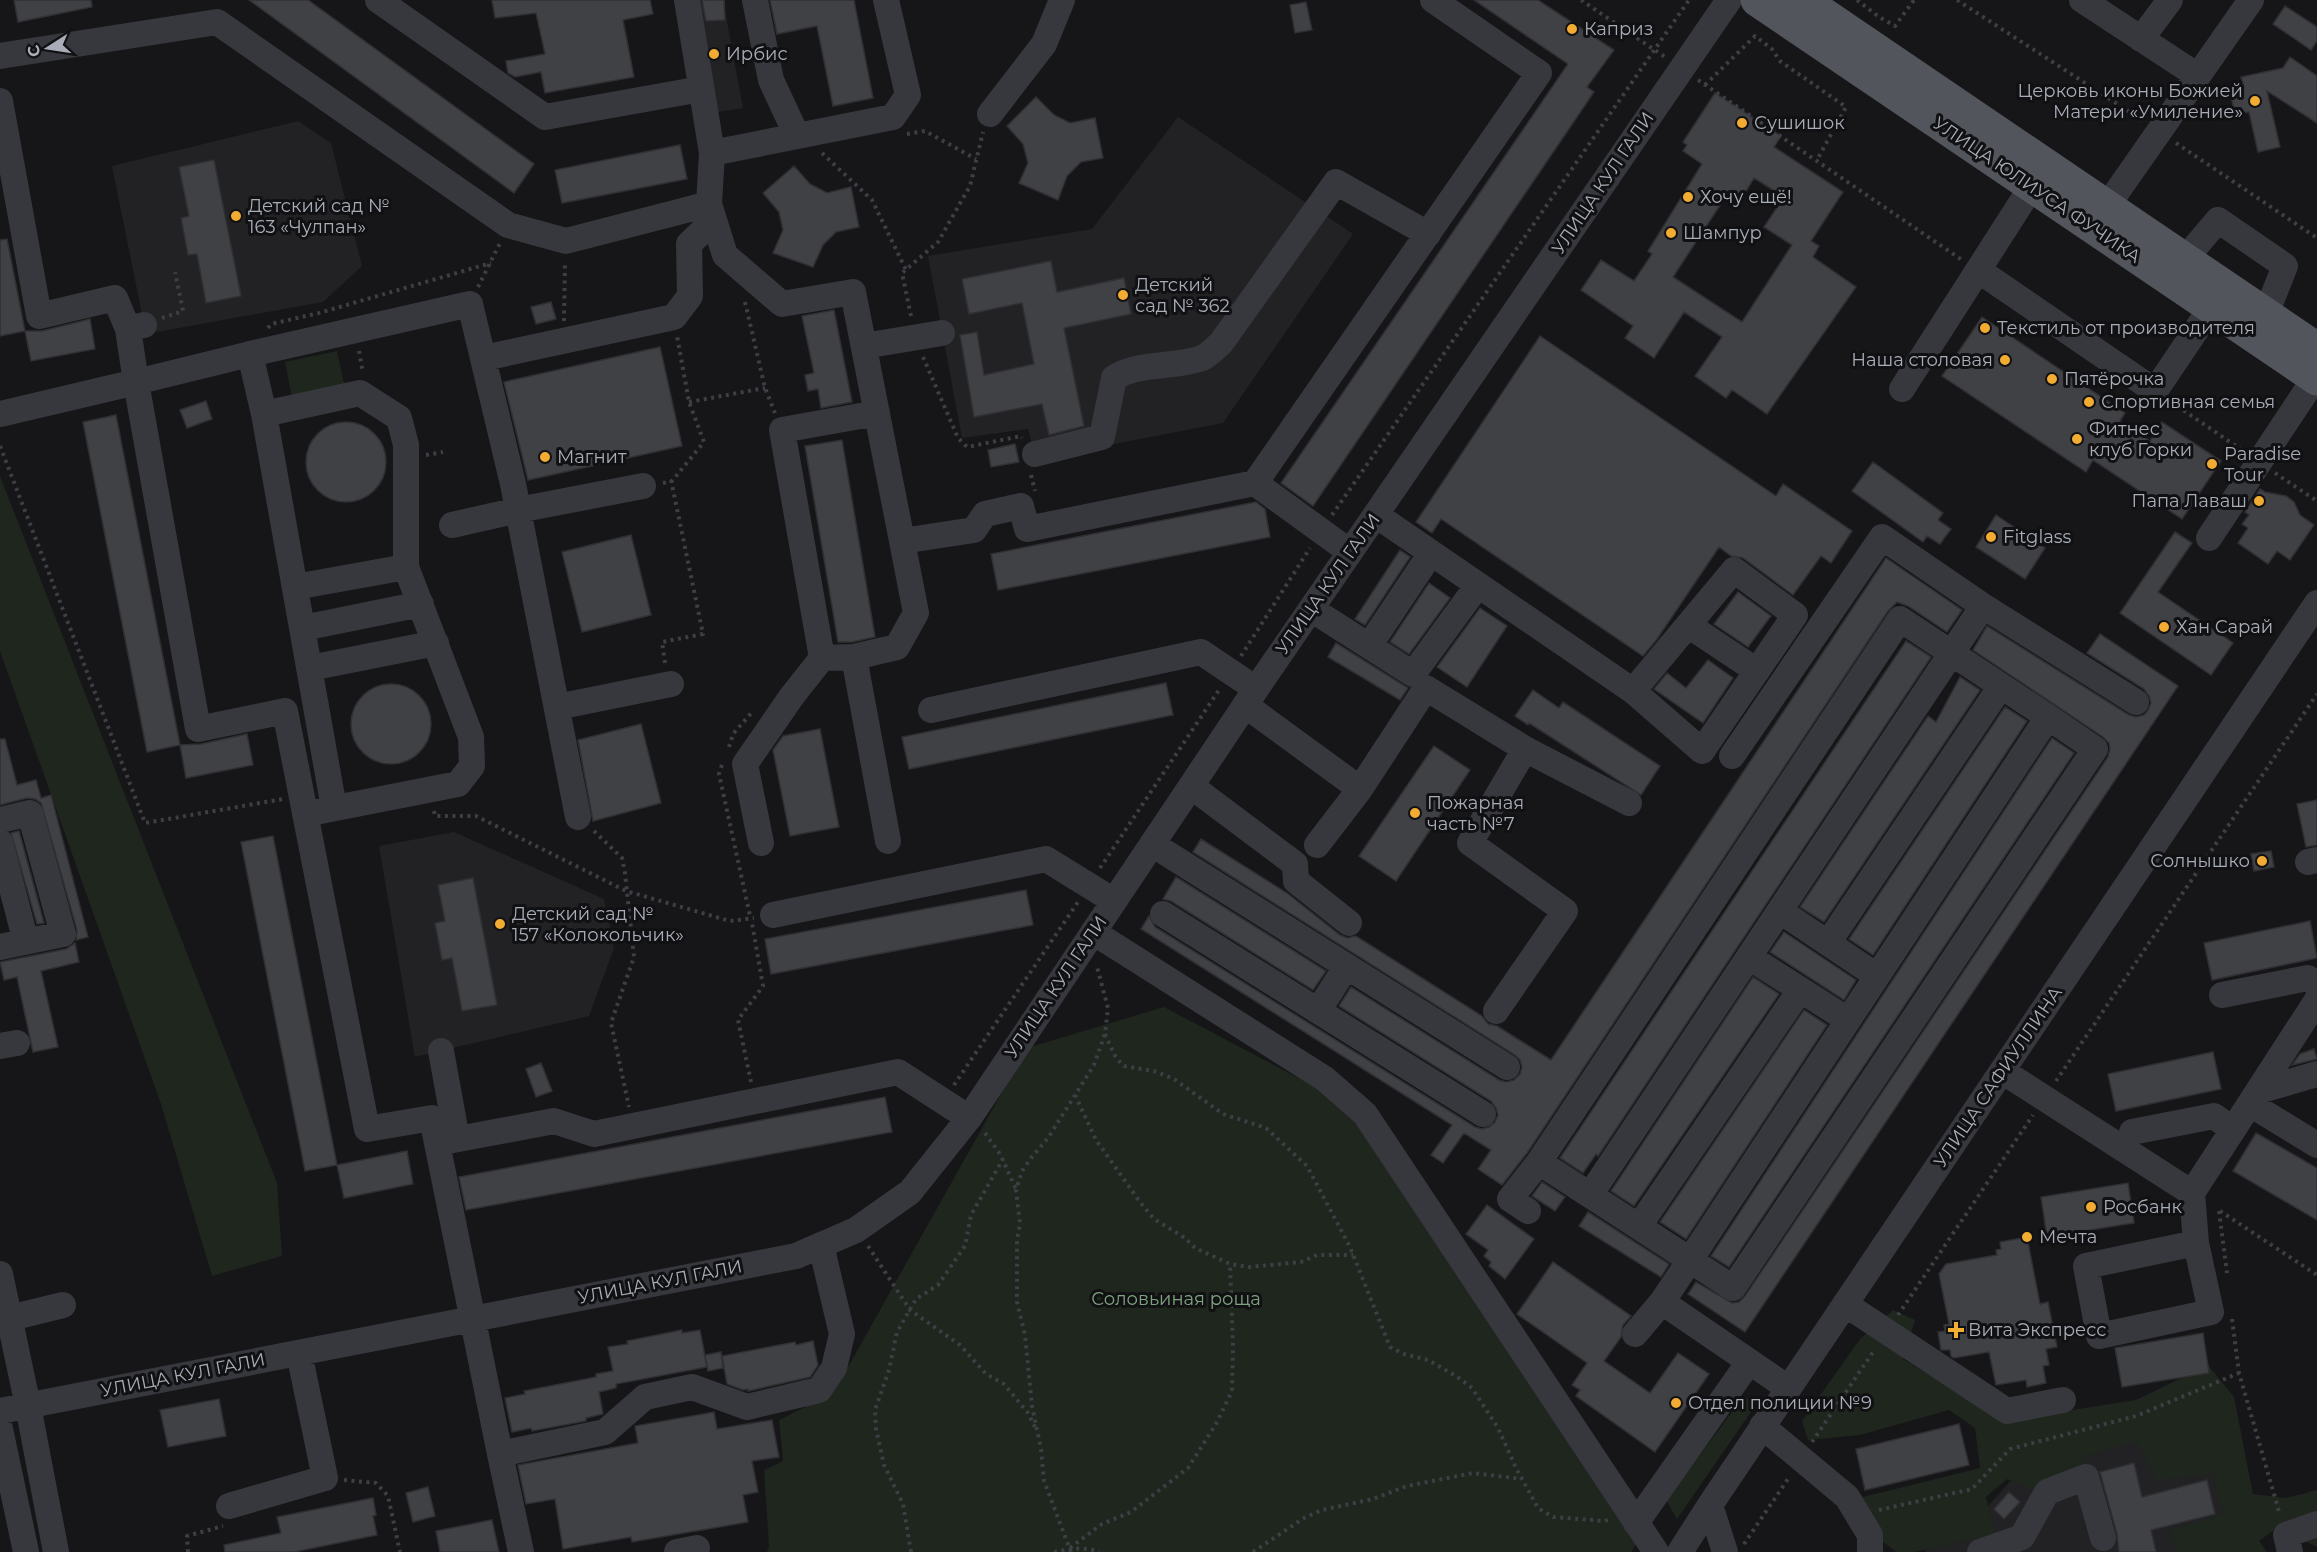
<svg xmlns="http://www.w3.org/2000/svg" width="2317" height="1552" font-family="Montserrat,sans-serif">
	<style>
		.built { fill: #222225 }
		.green { fill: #1e261e }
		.building { fill: #404145; stroke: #303034; stroke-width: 1.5; fill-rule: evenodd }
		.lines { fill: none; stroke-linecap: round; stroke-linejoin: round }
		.path { stroke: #3d3f44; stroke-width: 4; stroke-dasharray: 3 4.5; stroke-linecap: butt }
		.minor { stroke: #37383d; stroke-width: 26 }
		.major { stroke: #53555c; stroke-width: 33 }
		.poi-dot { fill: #f3ac32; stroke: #111113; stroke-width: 2 }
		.labels { text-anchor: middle; stroke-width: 6; stroke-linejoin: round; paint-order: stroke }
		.poi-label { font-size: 18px; fill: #a8adb8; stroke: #111113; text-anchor: start }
		.street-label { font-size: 18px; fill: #a8adb8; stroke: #111113 }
		.park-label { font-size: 18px; fill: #7ea37f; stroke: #111113 }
	</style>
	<rect width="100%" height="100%" fill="#161618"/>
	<path class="built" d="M686,0h37l20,108 -37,6z
		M1178,117l175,117 -130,189 -187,36 -8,-30 -66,9 -34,-182 164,-27z
		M298,121l33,22 31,123 -39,36 -177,32 -34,-168z
		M454,832l150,67 10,49 -25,68 -174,41 -36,-211z
		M2211,1391l30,161h-315l-7,-23 61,-14 44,-49z"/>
	<path class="green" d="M337,351l9,41 -53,10 -8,-40z
		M0,476l277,707 5,73 -70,20 -51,-172 -161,-453z
		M1164,1007l201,106 273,429 -7,10h-864l2,-6 -5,-76 19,-9 -4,-41 44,-22 20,-22 184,-328z
		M1893,1310l22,10 -12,39 26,16 86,44 121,-19 72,-35 26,32 19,97 33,4 31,-8v57l-40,-19 -18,13 8,11h-88l-10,-21 54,-17 -11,-40 -56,6 -19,-38 -51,14 -32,44 -47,-21 -21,18 9,37 -81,18h-18l-62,-49 16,-21 13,15 117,-29 -5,-40 -26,-18 -89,25 -52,5 -6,-19 58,-82z
		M1744,1396l7,5 2,8 -76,110 -11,-19z"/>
	<path class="building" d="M14,0h77l1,7 -74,15z
		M249,0h59l226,164 -20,29z
		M492,0h158l3,14 -30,6 11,57 -89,16 -4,-21 -26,5 -7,-4 -2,-12 39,-7 -9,-41 -41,5z
		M702,0h22l1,20 -19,1z
		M770,0h84l19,98 -40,8 -16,-80 -40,8z
		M1474,0h64l76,50 -27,37 7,5 -281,414 -32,-23 287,-419z
		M1306,2l6,28 -17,3 -5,-28z
		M2285,6l32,21v14l-6,9 -38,-26z
		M2290,57l27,19v47l-50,-32 13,56 -22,5 -9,-40 -14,3 -5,-24 14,-3 -3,-11 42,-9z
		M1715,93l66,43 -7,11 69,45 -32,49 8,5 -6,11 43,30 -89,127 -35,-24 -6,8 -31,-22 27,-39 -38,-25 -30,46 -29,-20 8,-12 -52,-36 20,-30 33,21 18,-27 -4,-3 54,-87 -19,-13 4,-6 -4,-3zM1754,178l30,19 -20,30 28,18 -50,77 -69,-45 55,-84 12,8z
		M1036,97l18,18 16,8 25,-5 8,40 -22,4 -14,14 -9,24 -39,-17 9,-20 -5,-19 -16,-18z
		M680,145l7,34 -125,24 -7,-33z
		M214,160l27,136 -35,7 -9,-49 -9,1 -7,-37 8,-2 -10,-49z
		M794,166l16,18 17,9 24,-6 8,40 -23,5 -13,13 -10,22 -40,-14 10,-23 -4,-18 -16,-19z
		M7,239l18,92 -25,5v-96z
		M1051,261l6,31 67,-14 7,36 -67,14 20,98 -35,9 -7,-31 -68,13 -14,-82 17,-3 7,43 50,-11 -12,-61 -53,11 -7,-35z
		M551,302l5,17 -20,5 -5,-17z
		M834,310l18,92 -31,6 -3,-19 -10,2 -3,-16 9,-2 -12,-57z
		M1982,317l143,96 -5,8 30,20 12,-19 59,39 -39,58 -89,-59 -7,12 -144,-96z
		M90,319l5,30 -64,12 -6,-30h17z
		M1540,336l236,160 7,-12 69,47 -21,32 -10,-7 -28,39 -50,-37 -12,-2 -12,-9 -62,92 -14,17 -202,-137 -9,14 -16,-11z
		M660,347l22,99 -154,34 -24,-98z
		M206,401l6,18 -25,9 -7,-18z
		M116,415l64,330 -33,7 -64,-330z
		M306 462a40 40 0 1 1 80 0a40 40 0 1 1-80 0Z
		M842,440l33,197 -23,5h-14l-33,-196z
		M1015,444l4,18 -28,5 -3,-17z
		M1873,462l70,51 -5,7 13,9 -11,15 -13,-8 -4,6 -71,-51z
		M2260,489l5,3 21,4 8,6 6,13 14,10 -24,35 -13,-9 -9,13 -30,-21 10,-15 -6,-4 7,-9 -4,-3z
		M1256,502l9,7 5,28 -272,53 -7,-36z
		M1996,515l49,33 -20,31 -49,-32z
		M2175,532l17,11 -34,49 75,51 -22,32 -91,-62z
		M631,535l20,80 -69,17 -20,-80z
		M1400,550l10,7 -45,68 -10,-6z
		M1886,558l76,52 -15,22 -39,-26 -11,-4 -9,9 -361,542 -25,32 -24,-16 13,-19 -27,-17 -21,30 -12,-8 21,-30 -311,-196 8,-13 6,11 320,200 7,2 7,-2 6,-5 3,-7 -2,-7 -5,-7 -152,-95 12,-19 148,93 7,2 8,-2 6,-6 2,-7 -2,-7 -5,-5 -322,-203 8,-13 86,54 53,42 7,3 9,-2 126,80 6,8 9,2 54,34z
		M1429,583l21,15 -41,56 -19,-12z
		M1738,592l33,24 -23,31 -34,-23z
		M1480,608l27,18 -40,61 -30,-20z
		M1987,626l142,89 7,2 8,-2 4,-5 3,-7 -2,-7 -5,-7 -57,-36 13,-19 78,52 -433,646 -57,-38 8,-12 36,21 7,-1 6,-6 363,-539 2,-8 -1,-6 -6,-6 -130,-87z
		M1906,641l25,16 -333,499 -2,-2 -13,19 -23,-15z
		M1336,643l72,45 -8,12 -72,-43z
		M1708,660l25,18 -30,45 -49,-34 13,-16 19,15z
		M1960,677l20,13 -156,232 -24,-15 128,-191 8,6z
		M1166,683l7,32 -264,54 -7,-32z
		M351 724a40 40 0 1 1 80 0a40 40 0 1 1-80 0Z
		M1533,690l26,18 4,-6 97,64 -19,29 -112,-72 -1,2 -13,-9z
		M2005,707l22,14 -154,234 -24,-16z
		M641,724l20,79 -68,18 -15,-81z
		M820,729l19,98 -49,9 -17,-86 10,-14z
		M247,734l6,31 -67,13 -6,-33 21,-1z
		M2052,738l22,15 -345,514 -18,-11z
		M0,739h5l12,46 19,-5 5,18 10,-3 37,142 -12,3 1,-10 -36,-127 -6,-4 -8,-1 -27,7z
		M1434,746l36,24 -74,111 -37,-25z
		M2317,800v45l-11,2 -9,-43z
		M19,831l25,92 -7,1 -26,-91z
		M273,836l64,329 -32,6 -64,-329z
		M2271,851l3,16 -20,4 -3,-17z
		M1176,877l150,94 -13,19 -142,-89 -8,-2z
		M473,878l24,127 -35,6 -10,-53 -10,2 -7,-37 10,-2 -7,-36z
		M1026,890l7,35 -262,49 -6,-35z
		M2310,921l7,37 -105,22 -8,-37z
		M1784,932l72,48 -12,20 -74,-48z
		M75,943l4,19 -38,9 17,76 -25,5 -16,-75 -13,3 -4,-18 66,-13z
		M1753,977l26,17 -145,212 -23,-15z
		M1804,1010l23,15 -141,214 -26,-17z
		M2314,1049l3,10 -25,6 8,-11z
		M2213,1052l8,37 -105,22 -8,-37z
		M541,1063l11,28 -16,6 -10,-28z
		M885,1097l7,35 -426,78 -7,-33z
		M2256,1133l61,35v52l-84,-49z
		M407,1151l6,33 -69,14 -7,-33z
		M1542,1182l23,15 -10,14 -23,-15z
		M2128,1183l6,40 -87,14 -6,-40z
		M1487,1205l47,34 -29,40 -16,-13 2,-4 -7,-6 4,-6 -22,-16z
		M1588,1212l81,52 -8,13 -82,-51z
		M2027,1237l13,67 8,-2 9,45 -11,2 3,16 -6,1 3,17 -19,4 -1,-7 -30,5 -7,-33 -35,6 -3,-2 -1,-6h-9l-3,-18 7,-1 -1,-6 5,-1 -10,-50 7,-10 51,-9 -1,-5 5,-1 -1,-7z
		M1553,1262l78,54 -8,9 -2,12 -17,24 46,32 28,-40 31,21 -54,78 -79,-56 4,-6 -8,-5 15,-22 -70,-49z
		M682,1330v3l18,-3 7,37 -91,17v4l-17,4 4,22 -17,4v3l-54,10 -1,-3 -19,4 -7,-34 20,-4 -1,-3 72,-14v-3l17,-3 -5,-24 20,-3 -1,-3z
		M2203,1333l6,40 -87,14 -7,-39z
		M813,1341l5,24 -8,12 -62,14v-2l-5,1 -16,-6 -5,-28 73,-14 1,3z
		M721,1352l2,16 -15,3 -3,-16z
		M219,1399l7,37 -58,11 -8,-37z
		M714,1412l3,17 55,-9 7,37 -27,4 6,31 -15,3 5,27 -116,20 -1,-5 -68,12 -8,-50 -29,5 -8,-39 120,-22 -3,-17z
		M1959,1424l10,41 -104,25 -9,-41z
		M2134,1463l8,34 65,-17 8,34 -64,16 5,22h-37l-2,-18 -17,-62z
		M428,1487l7,29 -22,6 -7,-29z
		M2009,1492l11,10 -16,17 -10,-10z
		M373,1498l3,17 -3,1 4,19 -83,17h-69l-1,-7 57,-12 -4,-16z
		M492,1520l7,32h-59l-4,-21z"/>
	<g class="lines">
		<path class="path" d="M1581,0l84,57
			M1857,0l22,17 16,9 19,-26
			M1957,0l185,120
			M1698,80l264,180
			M1705,85l50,-49 17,13 8,12 66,46 -29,53
			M907,134l18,-3 51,28
			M2176,143l141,95
			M822,153l50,47 34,70
			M478,287l22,-44
			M745,302l20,86 10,25
			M911,316l-9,-43 36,-31 32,-56 13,-54
			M162,318l21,-7 -8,-39
			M564,321l1,-59
			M268,328l3,-4 48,-11 172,-50
			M359,351l4,22
			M923,357l35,81 9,9 54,-11 1,2
			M689,402l76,-14
			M2171,402l71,48
			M0,446l145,377 138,-24
			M426,455l17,-3
			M2275,473l42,28
			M1031,475l4,16
			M663,483l9,-2 32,-39 -15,-40 -12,-66
			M1332,515l357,-515
			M1241,656l69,-108
			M665,663l-3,-21 41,-8 -32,-154
			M729,747l4,-13 20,-23
			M722,765l-3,9 31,142
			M434,811l1,5h41l150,75 104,30 24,-3
			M594,831l28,27 3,15 9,84 -23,66 18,84
			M1100,868l119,-178
			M1105,1034l11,24 8,8 30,5 20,8 49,35 43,14 41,38 43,81 40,100 14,7 24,6 28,16 16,12 26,40 18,40 22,40 15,9 52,4 5,-2
			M2056,1081l261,-387
			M751,1082l-13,-62 25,-34 -11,-63
			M954,1085l124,-183
			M1075,1095l21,45 44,62 14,17 31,19 10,10 35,16 19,3 52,-5 16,-7h36
			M985,1133l15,21 16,35
			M2219,1211l8,62
			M2220,1211l97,64
			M868,1246l42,64 50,35 26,29 18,10 24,29 7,14
			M1898,1315l135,-200
			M2232,1319l7,54 41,142
			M1812,1442l63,-93
			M344,1480l32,3 12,13 12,56
			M1879,1510l93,-21 38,-40 126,-33 103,-43
			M1744,1544l46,-68
			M1070,1548l32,-24 29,-12 57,-44 28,-44 16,-33 1,-44 -3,-83
			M188,1552l-1,-16 36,-10
			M911,1552l-8,-48 -19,-39 -8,-36 -1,-19 14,-40 8,-38 19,-33 22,-14 27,-39 6,-31 32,-56
			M1054,1552c16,-3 30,-6 45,0
			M1071,1552l-27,-71 -3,-32 -9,-43 -7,-71 -8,-33v-62l3,-16 -4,-34 6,-19 9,-13 17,-20 46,-73 11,-31 3,-26 -11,-41
			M1253,1552l51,-34 18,-8 51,-11 34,-13 66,-13 48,6"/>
		<path class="minor" d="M378,0l167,117 156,-28
			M687,0l25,153
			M755,0l16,80 26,56
			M2082,0l116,76
			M2141,39l29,-39
			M0,56l217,-34 291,203 58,16 143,-37 3,-51 181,-36 15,-22 -22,-95
			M0,101l39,215 76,-18 13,31
			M990,114l54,-70 18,-44
			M709,204l16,51 57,49 71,-12 49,249 72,-11 11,-16 36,-8 6,23 228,-46
			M2107,206l144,-206
			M2185,259l33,-39 67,46 -19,48
			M1978,270l177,121 56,-83
			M144,325l-16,4 8,53 114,-28 14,60
			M864,346l78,-13
			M250,354l220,-50 43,180 65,333
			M484,358l190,-41 16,-21 -1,-52 25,-24
			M1902,389l130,-203
			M0,414l136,-32 62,347 87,-18 82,418 65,-11 5,25
			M1035,454l67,-17 12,-59c23,-16 61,-10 88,-20 7,-3 13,-10 19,-15l115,-161 92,52
			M1376,515l257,176 69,60 93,-136 -61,-45 -101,121
			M452,525l66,-15 125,-24
			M2209,538l106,-160
			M1350,552l-95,-69 284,-410 -106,-73
			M295,587l111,-20
			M1311,609l102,65 65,-89
			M1688,625l69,46
			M303,628l118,-24
			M1369,646l62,-93
			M854,657l34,184
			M822,658l32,-1 43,-10 19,-34 -14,-72
			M310,668l126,-25
			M1245,705l115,84
			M557,707l114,-23
			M931,710l270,-58 55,37
			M2048,717l47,32 -362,539 -43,-28z
			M1525,749l104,54
			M1732,756l150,-219 101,69 153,96
			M1191,786l104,78 1,17 53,42
			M305,814c51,-10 102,-20 153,-30l14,-18 -1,-29 -65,-170v-122l-7,-27 -39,-25 -96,21 70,394
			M0,820l30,-7 33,121 -63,13
			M0,842l26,100
			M761,843l-16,-79 47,-68 30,-38 -40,-228 95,-17
			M1152,844l355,223
			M1317,845l43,-56 66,-101 99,61 -55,94 95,68 -69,100
			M2308,862l9,-2
			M1780,911l97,65
			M1163,914l320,200
			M773,915l273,-56 68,42
			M1093,932l232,147 40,35 291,438
			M1828,943l173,-257
			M1749,957l99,63
			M2222,995l86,-17 9,7
			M1318,1011l28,-44
			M0,1046l17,-3
			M441,1051l16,88
			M2002,1071l190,122 125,-193
			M2258,1091l59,-17
			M2250,1104l67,41
			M2132,1132l82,-16 19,14
			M2192,1193l4,50 -110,23 13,70 112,-24 -15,-69
			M1590,1195l393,-589
			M1528,1211l-18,-12 29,-37
			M1639,1226l161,-236
			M821,1245l21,89 -8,34 -15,22 -72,17 -55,-20 -47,10 -40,35 -105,22 -63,-311 117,-22 40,13 304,-62 71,46
			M0,1274l28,132 28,146
			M1845,1304l162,107 56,-11
			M10,1318l53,-13
			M1635,1334l27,-32
			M1788,1388l-126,-86 28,-42 -151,-98 361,-543 148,98
			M0,1411l796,-155 60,-26 54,-38 59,-74 287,-429 473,-689
			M1762,1426l85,71 23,38v17
			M0,1429l26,123
			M500,1454l21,98
			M1710,1505l15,47
			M229,1506l96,-28 -26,-125
			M1636,1523l113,-161
			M677,1552l20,-4
			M1680,1552l30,-47 607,-902
			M1980,1552l42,-15 25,-45 39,-15 17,61
			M2290,1552l-4,-17 31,-11"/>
		<path class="major" d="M1757,0l560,379
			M1803,0l514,349"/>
	</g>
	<g class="poi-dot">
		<circle cx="1572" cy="29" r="6"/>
		<circle cx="714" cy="54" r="6"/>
		<circle cx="2255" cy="101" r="6"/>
		<circle cx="1742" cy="123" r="6"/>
		<circle cx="1688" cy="197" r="6"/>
		<circle cx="236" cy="216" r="6"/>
		<circle cx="1671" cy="233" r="6"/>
		<circle cx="1123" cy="295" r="6"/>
		<circle cx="1985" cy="328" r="6"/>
		<circle cx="2005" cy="360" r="6"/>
		<circle cx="2052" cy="379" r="6"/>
		<circle cx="2089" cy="402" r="6"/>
		<circle cx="2077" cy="439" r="6"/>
		<circle cx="545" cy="457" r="6"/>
		<circle cx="2212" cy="464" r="6"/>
		<circle cx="2259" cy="501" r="6"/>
		<circle cx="1991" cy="537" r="6"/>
		<circle cx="2164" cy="627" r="6"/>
		<circle cx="1415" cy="813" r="6"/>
		<circle cx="2262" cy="861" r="6"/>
		<circle cx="500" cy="924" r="6"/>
		<circle cx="2091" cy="1207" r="6"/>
		<circle cx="2027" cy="1237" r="6"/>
		<path d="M1953 1321h6v6h6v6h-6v6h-6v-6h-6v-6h6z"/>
		<circle cx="1676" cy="1403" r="6"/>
	</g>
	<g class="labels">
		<g class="poi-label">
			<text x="1584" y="35">Каприз</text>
			<text x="726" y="60">Ирбис</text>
			<text x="2243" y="97" text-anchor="end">Церковь иконы Божией<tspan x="2243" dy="21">Матери «Умиление»</tspan></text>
			<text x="1754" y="129">Сушишок</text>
			<text x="1700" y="203">Хочу ещё!</text>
			<text x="248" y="212">Детский сад №<tspan x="248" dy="21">163 «Чулпан»</tspan></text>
			<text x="1683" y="239">Шампур</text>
			<text x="1135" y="291">Детский<tspan x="1135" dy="21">сад № 362</tspan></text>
			<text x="1997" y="334">Текстиль от производителя</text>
			<text x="1993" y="366" text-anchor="end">Наша столовая</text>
			<text x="2064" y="385">Пятёрочка</text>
			<text x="2101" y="408">Спортивная семья</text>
			<text x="2089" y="435">Фитнес<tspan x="2089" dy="21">клуб Горки</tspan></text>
			<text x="2224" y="460">Paradise<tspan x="2224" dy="21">Tour</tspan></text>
			<text x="557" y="463">Магнит</text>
			<text x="2247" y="507" text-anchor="end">Папа Лаваш</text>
			<text x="2003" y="543">Fitglass</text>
			<text x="2176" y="633">Хан Сарай</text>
			<text x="1427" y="809">Пожарная<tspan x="1427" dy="21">часть №7</tspan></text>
			<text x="2250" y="867" text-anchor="end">Солнышко</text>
			<text x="512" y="920">Детский сад №<tspan x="512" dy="21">157 «Колокольчик»</tspan></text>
			<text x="2103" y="1213">Росбанк</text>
			<text x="2039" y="1243">Мечта</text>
			<text x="1968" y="1336">Вита Экспресс</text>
			<text x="1688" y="1409">Отдел полиции №9</text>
		</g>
		<g class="street-label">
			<text transform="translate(1603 183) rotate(-56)" y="6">УЛИЦА КУЛ ГАЛИ</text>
			<text transform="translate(2037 190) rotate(34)" y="6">УЛИЦА ЮЛИУСА ФУЧИКА</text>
			<text transform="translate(1328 584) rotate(-55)" y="6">УЛИЦА КУЛ ГАЛИ</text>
			<text transform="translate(1056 987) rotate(-56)" y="6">УЛИЦА КУЛ ГАЛИ</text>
			<text transform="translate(1998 1077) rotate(-56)" y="6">УЛИЦА САФИУЛЛИНА</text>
			<text transform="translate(660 1282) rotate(-11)" y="6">УЛИЦА КУЛ ГАЛИ</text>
			<text transform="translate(183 1375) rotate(-11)" y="6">УЛИЦА КУЛ ГАЛИ</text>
		</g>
		<g class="park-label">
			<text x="1176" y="1305">Соловьиная роща</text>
		</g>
	</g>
	<g transform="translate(48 48) rotate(258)" stroke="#111113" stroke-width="4.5" paint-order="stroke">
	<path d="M0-4.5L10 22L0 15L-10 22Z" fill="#a8adb8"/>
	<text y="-9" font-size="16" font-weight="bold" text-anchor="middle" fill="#a8adb8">С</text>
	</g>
</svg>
